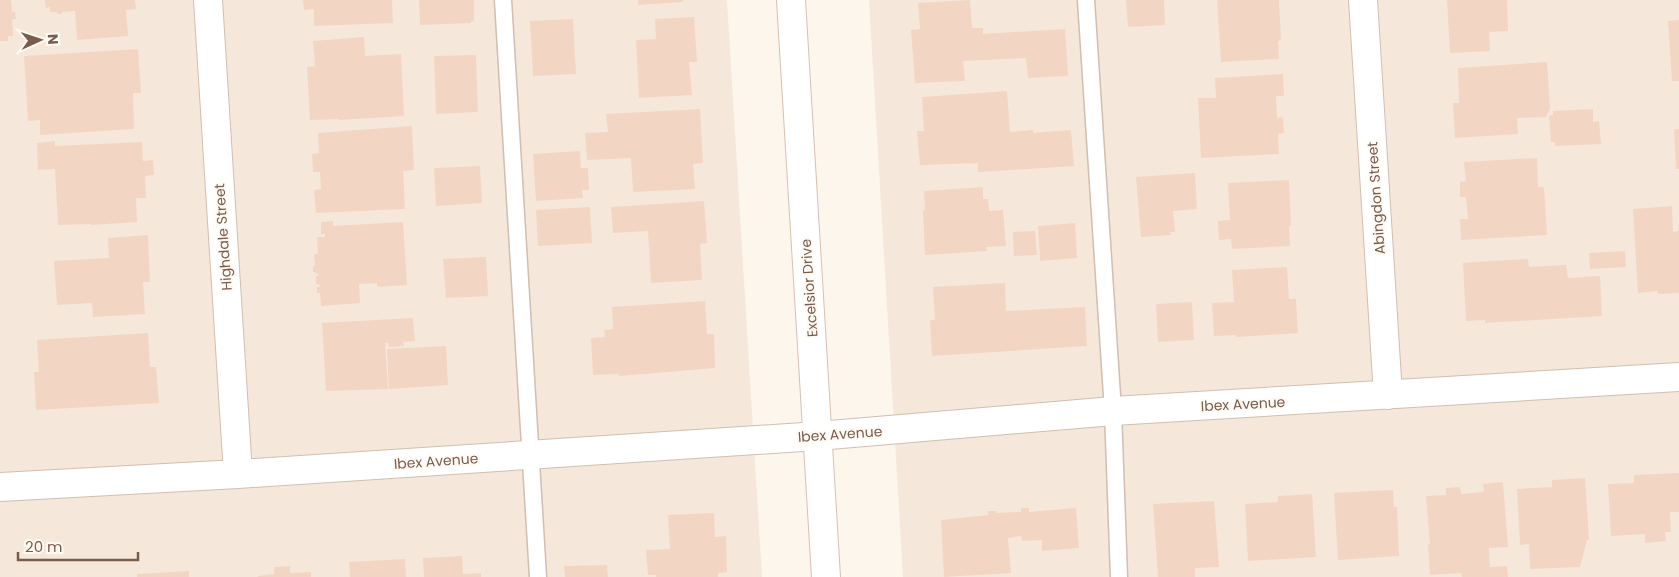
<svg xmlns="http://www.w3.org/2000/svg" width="1679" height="577" font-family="Poppins,sans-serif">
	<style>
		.residential { fill: #f5e8da }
		.building { fill: #f3d5c3 }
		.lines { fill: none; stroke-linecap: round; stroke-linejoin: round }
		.service-casing { stroke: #d1beb0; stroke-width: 19 }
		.minor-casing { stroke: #d1beb0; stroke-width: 30 }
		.secondary-casing { stroke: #d6c0b0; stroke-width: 30 }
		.service { stroke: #fff; stroke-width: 16 }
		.minor { stroke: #fff; stroke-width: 28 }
		.secondary { stroke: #fff; stroke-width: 28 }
		.labels { text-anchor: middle; stroke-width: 4; stroke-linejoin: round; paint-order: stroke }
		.street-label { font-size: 14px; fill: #7a5c4d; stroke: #fffaf3 }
	</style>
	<rect width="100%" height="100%" fill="#fdf6ec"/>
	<path class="residential" d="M0,0h727l35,577h-762z
		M869,0h810v577h-776z"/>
	<path class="building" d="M0,0h11l1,12h3l1,7h-4l1,17h-5v5h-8z
		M45,0h90l1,9 -10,1 2,26 -51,4 -2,-29 -13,1v2h-5v-2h-7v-5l-4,1z
		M303,0h89l1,23 -79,3v-17l-10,1z
		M419,0h55v21h-3v2l-51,2z
		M638,0h45v2l-45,3z
		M970,0l2,28h11v6l82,-5 3,47 -40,2 -2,-20 -63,3 2,20 -50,2 -4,-53 9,-1 -2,-26z
		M1126,0h38l1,25 -37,2z
		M1217,0h62l2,40 -3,1 1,18 -58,3z
		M1447,0h60l1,31 -19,1 1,19 -40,2z
		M694,17l3,45h-8l3,33 -53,3 -3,-58 20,-1 -1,-20z
		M573,19l3,55 -43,2 -3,-55z
		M1679,20v61h-7l-4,-60z
		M364,37l1,19 36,-2 3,62 -65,4v-1l-29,1 -3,-53 8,-1 -2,-25z
		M138,49l3,44h-8l1,36 -94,6v-15l-12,1 -4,-65z
		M476,55l2,57 -42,2 -2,-58z
		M1547,62l3,47 -4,8 -29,1 1,16 -63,4 -2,-35h6l-1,-35z
		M1283,74l1,22h-8l1,22 6,-1 1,16 -6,1 1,20 -78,4 -3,-60h18l-1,-20z
		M1007,91l3,41 23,-2v3l38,-3 3,36 -96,6v-9l-58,2 -3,-34h7l-2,-34z
		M700,109l3,54 -10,1 2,25 -62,3 -2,-34 -44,2 -2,-27 23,-1 -2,-18z
		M1593,109v13l6,-1 2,23 -46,2v-4h-4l-2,-26 4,-1v-4z
		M412,126l2,44 -11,1 2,38 -89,4 -2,-23 7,-1 -1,-17h-7l-1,-18 7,-1 -1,-20z
		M1674,129h5v40h-3z
		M55,141v5l87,-4 1,19 10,-1 1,15 -9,1 1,22h-10l1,24 -46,3v-1l-33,1 -3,-56 -17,1 -1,-27z
		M580,151l1,17h7l1,22h-7l1,8 -47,3 -3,-47z
		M1537,158l1,29h6l3,48 -86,5 -1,-21h8l-2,-22h-6v-15l6,-1 -2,-19z
		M480,166l2,37 -46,3 -2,-38z
		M1195,173l2,36 -24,2 2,21h-5l1,3 -30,2 -5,-60z
		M1289,180l2,46h-2l1,20 -58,3 -1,-10 -12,1 -1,-19 12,-1 -2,-37z
		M983,187v12h5l1,12 14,-1 3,36 -20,1 1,4 -62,4 -2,-45h2l-1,-19z
		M704,201l3,42 -7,1 2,36 -51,3 -3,-52 -35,2 -2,-26z
		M1672,206l1,26 6,-1v62l-21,1 -1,-3 -19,2 -5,-84z
		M590,207l2,36 -54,3 -2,-36z
		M333,221v5l70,-4 4,63 -30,2v-4l-18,1 1,19 -39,3 -1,-13h-3v-6h3l-1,-3h-3v-8l3,-1v-1h-3l-1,-2h-2v-6h2l-1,-12h4l-1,-17h8v-3h-4v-12z
		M1075,223l2,35 -37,3 -2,-35z
		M1035,231l2,24 -23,1 -1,-24z
		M148,235l2,47h-7l2,32 -52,3 -1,-14 -35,2 -3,-44 55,-3 -1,-20z
		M1625,251l1,16 -36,2 -1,-16z
		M486,257l2,39 -42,2 -3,-39z
		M1528,259l1,8 37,-2 2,13 32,-2 2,40 -117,7v-3l-19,1 -3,-58z
		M1287,267l2,32h7l2,34 -62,4v-2l-22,1 -2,-33 22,-1 -2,-32z
		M1005,283l1,28 79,-4 2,39 -155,10 -2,-36h5l-2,-33z
		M705,301l2,33h7l1,34 -96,8v-2l-26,1 -2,-37 14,-1 -1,-7 9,-1 -1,-22z
		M1192,302l2,38 -36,2 -2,-38z
		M413,318l2,23 -12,1 1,4 -15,1 -1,-4h-3l3,46 -62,2 -4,-68z
		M148,333l2,34h6l3,36 -123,7 -2,-38h5l-2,-32z
		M446,346l2,39 -59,4 -2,-40z
		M1679,473v39h-9l1,20h-6l1,9 -21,2v-9l-34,2 -3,-52 26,-1v-8z
		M1585,478l4,62h-2l-7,27 -50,2 -1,-25 -9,1 -3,-56 35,-2v-7z
		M1503,482l5,65 -19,1 1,19 17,-1 1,11h-46l-1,-4 -31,2 -2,-31h2l-4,-48 20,-1v-7l14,-1 1,7 23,-2 -1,-8z
		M1393,490l1,17h3l2,49 -61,4 -4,-67z
		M1312,494l4,63 -68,4 -3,-57 33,-2v-6z
		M1214,501l5,66 -24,1v9h-37l-5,-73z
		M1021,508h8v4l47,-4 3,40 -37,3v-11l-20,1 -1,-5 -13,2 3,35 -67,4 -3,-57 47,-5v-4h8v2l25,-1z
		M714,513l1,24 11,-1 1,36 -9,1v4h-62v-2h-8l-2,-25 24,-1 -2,-34z
		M462,556l1,18 18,-1v4h-57l-1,-19z
		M405,559l1,18h-56l-1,-15z
		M607,565l1,12h-43l-1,-11z
		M290,566v7l21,-1v5h-53v-1l16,-2v-7z
		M189,571v6h-52v-3z"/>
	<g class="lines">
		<defs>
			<path id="service" d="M503,0l35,577
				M1086,0l27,411 6,166"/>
			<path id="minor" d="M208,0l30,474
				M1363,0l25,395
				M0,487l238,-13 580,-38 295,-25 566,-34"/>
			<path id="secondary" d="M791,0l35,577"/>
		</defs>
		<use href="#service" class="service-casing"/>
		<use href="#minor" class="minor-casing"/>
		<use href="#secondary" class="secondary-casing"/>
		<use href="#service" class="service"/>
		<use href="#minor" class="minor"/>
		<use href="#secondary" class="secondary"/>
	</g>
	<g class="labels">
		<g class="street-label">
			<text transform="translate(1376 198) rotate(-94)" y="5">Abingdon Street</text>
			<text transform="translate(223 237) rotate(-94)" y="5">Highdale Street</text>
			<text transform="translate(809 288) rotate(-94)" y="5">Excelsior Drive</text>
			<text transform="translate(1243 404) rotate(-3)" y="5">Ibex Avenue</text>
			<text transform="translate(840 434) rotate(-4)" y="5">Ibex Avenue</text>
			<text transform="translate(436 461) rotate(-4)" y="5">Ibex Avenue</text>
		</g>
	</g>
	<g transform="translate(40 40) rotate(87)" stroke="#fffaf3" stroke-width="4" paint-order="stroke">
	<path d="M0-4L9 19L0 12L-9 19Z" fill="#7a5c4d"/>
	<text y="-8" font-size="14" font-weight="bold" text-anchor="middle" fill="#7a5c4d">N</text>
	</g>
	<path d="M18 552v8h120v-8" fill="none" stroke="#7a5c4d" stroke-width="2.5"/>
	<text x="25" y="552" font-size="15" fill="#7a5c4d" stroke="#fffaf3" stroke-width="4" paint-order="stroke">20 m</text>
</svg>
